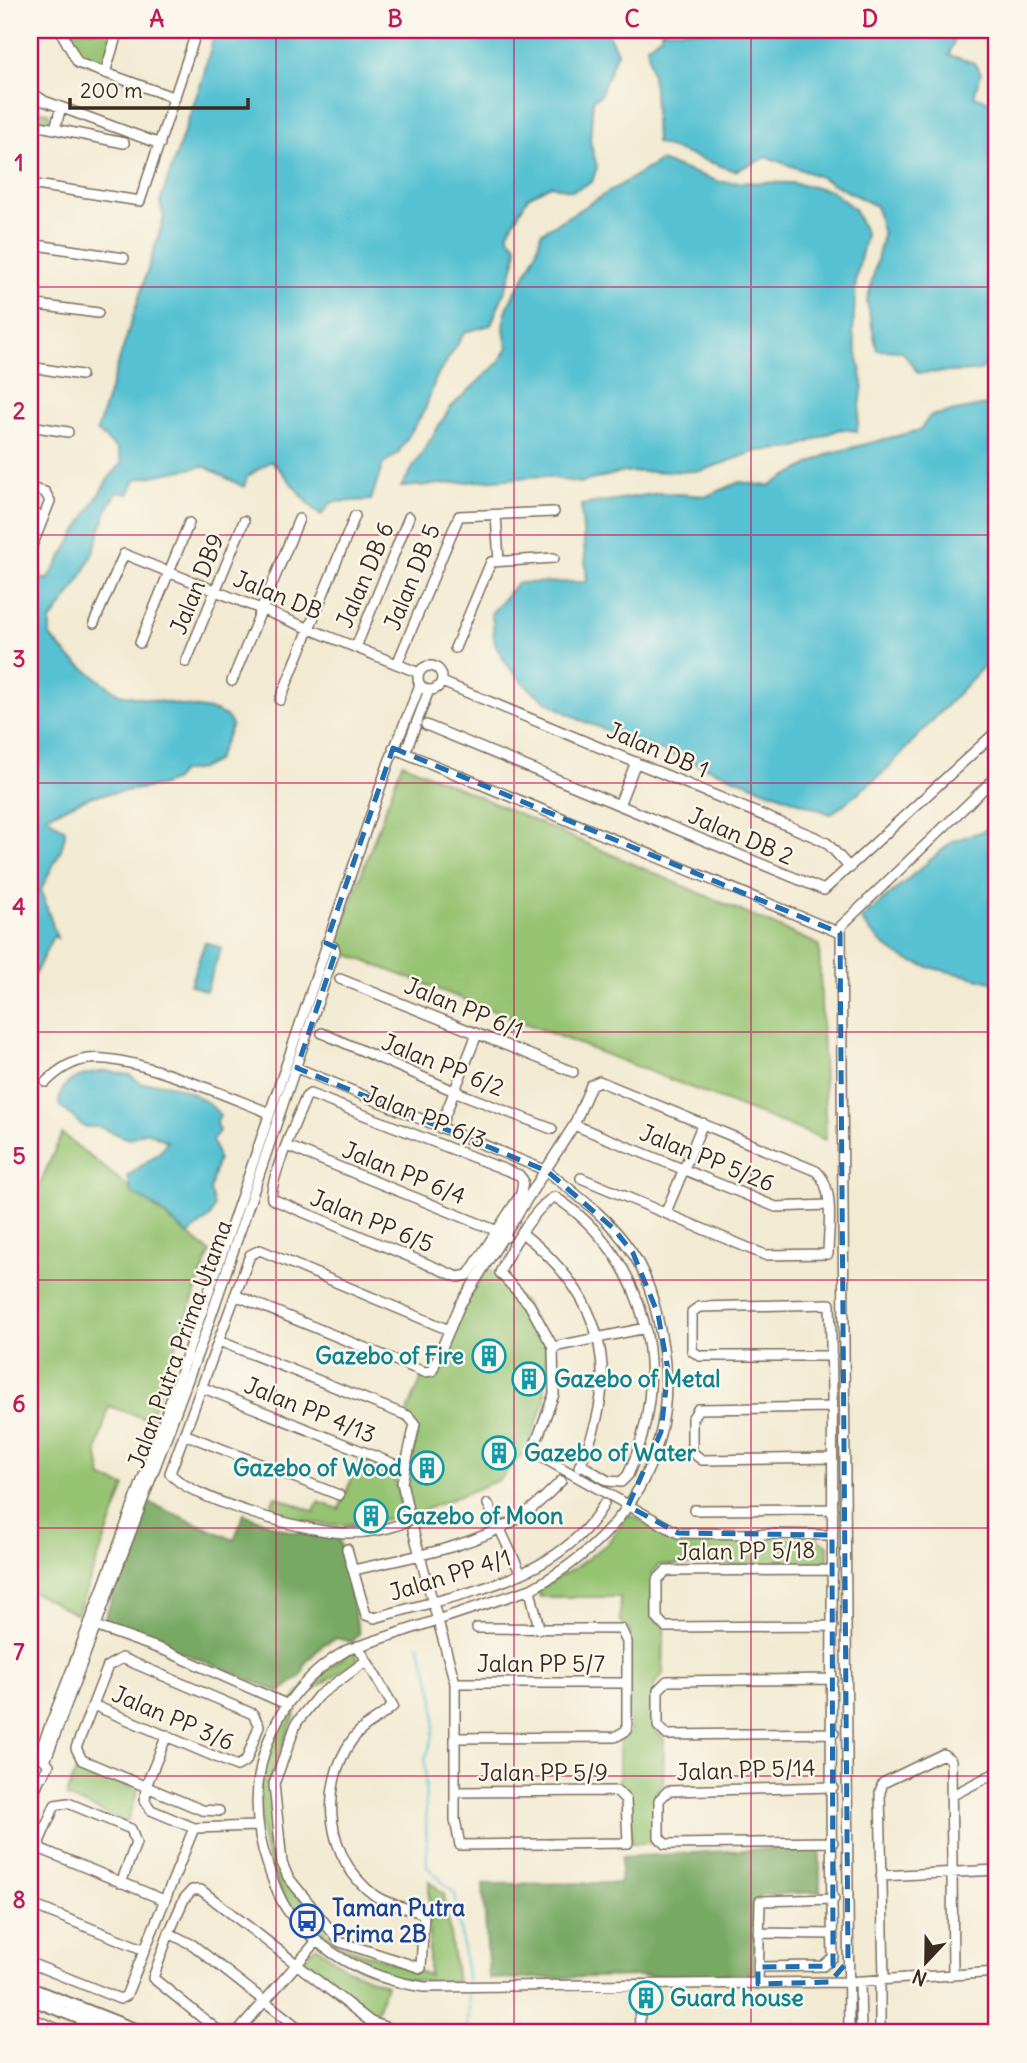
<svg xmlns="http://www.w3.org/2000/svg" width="1027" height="2063" font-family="Delius,sans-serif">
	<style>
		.green { fill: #96c372; stroke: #687648; stroke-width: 2 }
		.forest { fill: #78a964; stroke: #5a6a41; stroke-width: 2 }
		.water { fill: #57c1d2; stroke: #497678; stroke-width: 2 }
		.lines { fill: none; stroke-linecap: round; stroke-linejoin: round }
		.stream { stroke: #57c1d2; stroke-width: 2 }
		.minor-casing { stroke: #7b6d5d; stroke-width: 12 }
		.major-casing { stroke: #7b6d5d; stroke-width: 14 }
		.minor { stroke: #fff; stroke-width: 9 }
		.major { stroke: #fff; stroke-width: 10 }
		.marked { fill: none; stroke: #1f6fb2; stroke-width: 5; stroke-dasharray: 14 9; stroke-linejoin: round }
		.grid { fill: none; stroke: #c2185b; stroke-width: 2; stroke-opacity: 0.55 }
		.labels { text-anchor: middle; stroke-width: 5; stroke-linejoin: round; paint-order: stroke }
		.street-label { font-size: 23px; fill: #3b2a1e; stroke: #fbf7ec }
		.culture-label { font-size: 23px; font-weight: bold; fill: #0d838f; stroke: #fbf7ec; text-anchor: start }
		.transit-label { font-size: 23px; font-weight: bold; fill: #164399; stroke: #fbf7ec; text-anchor: start }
		.neatline { fill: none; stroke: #c2185b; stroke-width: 2.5 }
		.grid-label { font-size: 23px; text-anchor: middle; font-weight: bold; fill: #c2185b }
	</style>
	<rect width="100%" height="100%" fill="#fbf7ec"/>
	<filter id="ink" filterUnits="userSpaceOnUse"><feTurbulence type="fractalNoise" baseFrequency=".0143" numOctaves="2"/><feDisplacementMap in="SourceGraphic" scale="14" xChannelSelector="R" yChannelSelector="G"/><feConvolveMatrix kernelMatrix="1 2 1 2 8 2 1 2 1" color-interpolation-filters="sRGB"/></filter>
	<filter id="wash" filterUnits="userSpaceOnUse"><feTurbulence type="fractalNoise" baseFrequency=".00686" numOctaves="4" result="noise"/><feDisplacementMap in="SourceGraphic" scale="28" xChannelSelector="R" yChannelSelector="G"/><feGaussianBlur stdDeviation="1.57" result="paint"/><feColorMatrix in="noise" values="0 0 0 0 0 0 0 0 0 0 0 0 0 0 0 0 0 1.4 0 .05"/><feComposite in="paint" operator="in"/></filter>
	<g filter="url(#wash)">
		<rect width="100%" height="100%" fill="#f2ead2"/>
		<path class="green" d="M64,30h51l-10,34 -6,3 -19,-7z
			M30,107l18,6 4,7 -4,4 -18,-3z
			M402,763l417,182 7,195 -492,-191z
			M62,1134l148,118 -61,168 -40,-14 -12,44 5,28 23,8 -48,128 -47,-23v-385z
			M488,1268l36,35 22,40 -1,58 -19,50 -27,29 -87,35c-14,-36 0,-44 4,-76 1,-8 -6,-19 -9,-27l17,-39 12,-3 22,-55z
			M361,1457l31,11 12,46c-52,16 -85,13 -136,-1l7,-17 39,16 4,-10 21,7z
			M629,1514l45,26 142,-2 12,7v16l-5,4h-164l-7,9v41l12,14 -1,45 -9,11v43l10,11 -1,46 -7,7v51h-25v-41l-12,-17v-43l10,-8 1,-102 -10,-12v-23h-80l-3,-7 39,-23 31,-23z
			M354,1650l4,9 -57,40 -33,85 13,90 56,70 92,31v-94l15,13 13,88c-23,-2 -51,0 -74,-6 -104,-29 -154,-159 -105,-253 19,-35 44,-51 76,-73z
			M78,1766l60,24 -11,32 -61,-25z
			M316,1946l29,22 41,17 -12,35 -74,-56z"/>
		<path class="forest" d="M145,1501l89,39 10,-26 47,18 47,5 21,97 -8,8 -15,-4 -12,6 -18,18 -4,13 -22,17 -176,-71z
			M820,1846v46l-61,3 -7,79 -263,5 -6,-95 137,-1 2,-26z"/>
		<path class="water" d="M215,30h391l11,22 -17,44 -7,3 -3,42 7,26 -5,15 -20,9 -21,-6 -23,12 -21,37 10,13c-2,27 -17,52 -26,78l-26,7 -29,46 -11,31 -27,44 -15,11 -12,36 -39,2 -11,13c-20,-16 -31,-37 -50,-54l-24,16 -3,10 -40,-21 -68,13 -8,15 -10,-2c-15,18 -16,39 -25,60 -11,27 -25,47 -43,69v15l20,22 49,36 96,17 11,5 6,9 -16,36 -16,8 -19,3 -8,9 -14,5 -67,10 -46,20 19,14c1,18 -17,42 -24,60l16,48 -4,-2 -23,48v-409l18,5 60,-101 14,-16 -4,-13 -21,-19 67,-213 -4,-16 44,-128z
			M661,30h297l-9,25 26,8 6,10 -7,23 23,7v257l-19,11 -60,2 -16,-22 -25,-1 -10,-48 16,-67 -7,-29 -58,-30 -51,-19 -32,14 -79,-28 -2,-55 -7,-42 14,-11z
			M660,161l60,21 71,1 39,7 24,19 12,25 -10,44 -3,56 10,49 -6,48 -17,-2 -45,19 -38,3 -56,20 -78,1 -44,11 -35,-7 -143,11 49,-79 48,-45 10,-15c-13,-40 10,-54 25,-88 4,-8 6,-18 8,-27z
			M997,403v149l-7,14 7,12v74l-114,121 -52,41 -249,-93c-36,-18 -67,-37 -86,-75 -4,-8 -1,-22 -5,-32l26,-31 70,-1 -6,-77 79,-12 47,3 33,-14 29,4 59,-32 92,-24 10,-14z
			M997,816v168c-57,-20 -96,-8 -136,-65l92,-78 33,-11z
			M205,942l16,6 -15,43 -16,-6z
			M106,1071l24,4 12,9c26,-5 62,11 78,31l-4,8 3,8 -7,9 6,18 -8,31 4,18 -4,10 -22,18 -31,-27 -26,-16 -3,-16 33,-25 6,-10 -21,-10 -17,8 -30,-12h-15l-25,-22c0,-27 25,-31 47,-34z"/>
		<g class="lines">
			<path class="stream" d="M418,1644c14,35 26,78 7,114l2,109 28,27 13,88
				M468,2033l1,-42"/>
		</g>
	</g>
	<g filter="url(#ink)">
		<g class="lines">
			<defs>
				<path id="minor" d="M60,30l18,33 97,35
					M105,73l13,-43
					M30,91l14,10
					M30,101h14l116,43
					M30,124l94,19
					M55,129l6,-22
					M30,184l110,17 57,-171
					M30,244l94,14
					M30,304l68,9
					M30,367l51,8
					M30,426l38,6
					M30,488l15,4 5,9 -20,50
					M30,512l13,5
					M496,515l3,46
					M94,623l30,-69 295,119
					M140,643l49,-120
					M356,647l53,-130
					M455,648l36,-86 63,-4
					M186,662l58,-141
					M397,664l62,-148 95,-4
					M418 678a12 12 0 1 1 24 0a12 12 0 1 1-24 0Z
					M232,681l67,-162
					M442,682l373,155 12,6 23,25
					M280,700l75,-184
					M426,725l398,165 173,-159
					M393,748l447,185
					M405,753l24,-63
					M619,805l17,-43
					M340,979l233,93
					M322,1033l132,58 98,38
					M297,1068l250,103c30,24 63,48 84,80 18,26 26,59 31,90 19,111 -35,196 -131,248l-184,61c-78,45 -108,132 -79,216 5,16 12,36 23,49 34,41 80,64 133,72l424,-5 149,-10
					M46,1082c11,-11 26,-21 42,-23 44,-5 138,37 182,54
					M310,1094l209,81 4,5 -2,14 -53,81 -10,2 -186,-78c-4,-16 26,-83 34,-102z
					M574,1125l202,82 52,-2
					M440,1128l37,-94
					M287,1146l208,84 11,7
					M666,1212l37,-89
					M522,1233c81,63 102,141 57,234
					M235,1295l189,77 8,-1 28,-66 114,-180 17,-40 8,-4 217,90c20,17 12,60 12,83l-63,1 -184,-77
					M219,1341l189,75 7,8 -13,58 8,37c-15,10 -44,14 -63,14 -35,1 -158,-34 -177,-60l80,-218 10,-5 189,80
					M553,1347l93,-19
					M201,1387l203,81
					M832,1407l-134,2 -6,10v33l10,8 130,-2
					M184,1434l155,61
					M580,1464l28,17 13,1 7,-7c46,-99 21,-217 -73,-278 -19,8 -48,56 -55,76l29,31 24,43 1,47 -19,51 3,10 140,78 154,2
					M488,1504l33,70
					M694,1510l139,-1
					M413,1530l42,153v137l5,25 168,-2 -2,-43 -9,-9 -161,1
					M347,1549l19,66 9,3c79,-24 183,-35 229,-114
					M354,1570c54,-13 118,-22 166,-53 16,-10 28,-23 41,-36
					M833,1570l-167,1 -9,9v38l8,9 168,-1
					M530,1590l9,38
					M95,1626l71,25 120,53
					M358,1646l35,60c-12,12 -32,20 -41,34 -34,48 -25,120 22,155 13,10 35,13 50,19l-3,54 -81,-26 -52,-65 -6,-14 -8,-79 23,-62 21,-26 48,-35
					M833,1679l-166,2 -9,9v36l9,9 167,-2
					M455,1683h172
					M93,1705l144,61 9,-5 13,-35 -6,-12 -131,-56 -14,8 -32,82 6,12 120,50 17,1
					M167,1735l-21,51 -1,15 6,9 43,18
					M457,1738l158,-1 12,-7v-88l-6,-13 -144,-1
					M38,1756c130,-327 237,-662 351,-994l31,-77
					M46,1759l160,-428 129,-380 -1,-4 -8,-4
					M30,1760l11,-4 8,9 -6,11 -6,1 -7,-5
					M833,1787l-165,4 -9,9v37l6,7 168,-2
					M953,1795l44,-23
					M30,1803l10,-26
					M881,1876l116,-6
					M121,1883l15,-40 -5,-14 -63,-26 -13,2 -16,37 2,7 123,51
					M30,1904l115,46
					M169,1933l15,-34 8,-9h9l170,132 30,11
					M758,1933l74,1
					M30,1963l90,36 6,-3 68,-168 62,-2
					M758,1967l65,-1 10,-9c-6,-217 4,-436 -3,-653l-131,3 -7,5v39l8,5h132
					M884,1980l-4,-188 3,-9 60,-29 8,6 2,215
					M860,1981l1,52
					M758,1984l2,-83 74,-2
					M639,1986l1,47
					M30,2018l38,15
					M221,2033l-68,-55 16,-45 24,12 112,88
					M237,2033l80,-92
					M365,2033l6,-11
					M699,2033h124
					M849,2033l-8,-1107 156,-150
					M880,2033v-52"/>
				<path id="major" d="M30,1988l115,45
					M30,1999l87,34"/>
			</defs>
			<use href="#minor" class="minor-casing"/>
			<use href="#major" class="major-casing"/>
			<use href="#minor" class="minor"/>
			<use href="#major" class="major"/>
		</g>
	</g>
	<path class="marked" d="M393,748l447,185 8,1028 -18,21 -72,2v-17l75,-1 -1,-431 -154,-2 -50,-27 33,-74 7,-62 -10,-56 -25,-61 -20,-25 -66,-57 -250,-103 40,-120 -11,-5z"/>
	<path class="grid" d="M276,30v2003M514,30v2003M751,30v2003M30,287h967M30,535h967M30,783h967M30,1032h967M30,1280h967M30,1528h967M30,1776h967"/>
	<defs>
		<symbol id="building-ring" viewBox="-11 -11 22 22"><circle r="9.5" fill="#fbf7ec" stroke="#0f9aa8" stroke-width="1.5"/><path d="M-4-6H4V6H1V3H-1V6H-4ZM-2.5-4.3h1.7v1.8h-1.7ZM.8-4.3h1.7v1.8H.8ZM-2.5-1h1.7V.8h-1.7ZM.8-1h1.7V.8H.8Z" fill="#0f9aa8"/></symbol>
		<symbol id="bus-ring" viewBox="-11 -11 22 22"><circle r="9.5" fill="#fbf7ec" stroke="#1a4fb4" stroke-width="1.5"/><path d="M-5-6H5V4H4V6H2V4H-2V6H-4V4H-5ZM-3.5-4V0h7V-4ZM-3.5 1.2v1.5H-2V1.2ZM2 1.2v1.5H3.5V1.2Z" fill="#1a4fb4"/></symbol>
	</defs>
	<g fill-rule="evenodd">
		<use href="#building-ring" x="470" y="1337" width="38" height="38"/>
		<use href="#building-ring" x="510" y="1360" width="38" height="38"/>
		<use href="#building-ring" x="480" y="1434" width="38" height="38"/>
		<use href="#building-ring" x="408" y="1449" width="38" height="38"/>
		<use href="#building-ring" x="352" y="1497" width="38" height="38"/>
		<use href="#bus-ring" x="288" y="1902" width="38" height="38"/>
		<use href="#building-ring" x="627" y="1979" width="38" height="38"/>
	</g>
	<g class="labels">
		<g class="street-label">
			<text transform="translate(365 575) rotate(-67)" y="8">Jalan DB 6</text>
			<text transform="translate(412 577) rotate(-68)" y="8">Jalan DB 5</text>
			<text transform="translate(197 584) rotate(-68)" y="8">Jalan DB9</text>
			<text transform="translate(278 595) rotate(22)" y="8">Jalan DB</text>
			<text transform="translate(658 750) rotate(23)" y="8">Jalan DB 1</text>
			<text transform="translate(741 836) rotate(23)" y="8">Jalan DB 2</text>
			<text transform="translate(464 1008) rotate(22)" y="8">Jalan PP 6/1</text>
			<text transform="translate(443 1065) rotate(22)" y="8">Jalan PP 6/2</text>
			<text transform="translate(425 1117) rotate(22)" y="8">Jalan PP 6/3</text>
			<text transform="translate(707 1158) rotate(22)" y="8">Jalan PP 5/26</text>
			<text transform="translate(404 1173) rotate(22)" y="8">Jalan PP 6/4</text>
			<text transform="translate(372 1221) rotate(22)" y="8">Jalan PP 6/5</text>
			<text transform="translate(180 1344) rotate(-70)" y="8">Jalan Putra Prima Utama</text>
			<text transform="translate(310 1410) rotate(22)" y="8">Jalan PP 4/13</text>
			<text transform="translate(746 1551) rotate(-1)" y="8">Jalan PP 5/18</text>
			<text transform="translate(450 1575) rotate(-17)" y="8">Jalan PP 4/1</text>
			<text x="541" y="1672">Jalan PP 5/7</text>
			<text transform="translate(173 1718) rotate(23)" y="8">Jalan PP 3/6</text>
			<text transform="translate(746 1770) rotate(-2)" y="8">Jalan PP 5/14</text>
			<text x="543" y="1781">Jalan PP 5/9</text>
		</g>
		<g class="culture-label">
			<text x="464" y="1364" text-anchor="end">Gazebo of Fire</text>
			<text x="554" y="1387">Gazebo of Metal</text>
			<text x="524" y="1461">Gazebo of Water</text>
			<text x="402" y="1476" text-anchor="end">Gazebo of Wood</text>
			<text x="396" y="1524">Gazebo of Moon</text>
			<text x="670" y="2006">Guard house</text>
		</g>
		<g class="transit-label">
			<text x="332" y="1916">Taman Putra<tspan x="332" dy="26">Prima 2B</tspan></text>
		</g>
	</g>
	<rect width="1027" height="2063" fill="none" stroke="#fbf7ec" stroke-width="77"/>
	<g transform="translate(926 1962) rotate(202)" stroke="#fbf7ec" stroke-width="5" paint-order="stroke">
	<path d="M0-5L12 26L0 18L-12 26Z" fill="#3b2a1e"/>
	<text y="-10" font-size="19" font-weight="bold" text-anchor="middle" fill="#3b2a1e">N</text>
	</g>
	<path d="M70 98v10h178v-10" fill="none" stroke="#3b2a1e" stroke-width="3.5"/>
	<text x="80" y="98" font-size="21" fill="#3b2a1e" stroke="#fbf7ec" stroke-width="5" paint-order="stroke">200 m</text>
	<rect x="38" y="38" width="950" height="1986" class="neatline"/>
	<g class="grid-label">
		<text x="157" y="27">A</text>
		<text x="395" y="27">B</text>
		<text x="632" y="27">C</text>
		<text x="870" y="27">D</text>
		<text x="19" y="171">1</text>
		<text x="19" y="419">2</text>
		<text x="19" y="667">3</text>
		<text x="19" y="915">4</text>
		<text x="19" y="1164">5</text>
		<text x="19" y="1412">6</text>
		<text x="19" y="1660">7</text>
		<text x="19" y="1908">8</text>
	</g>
</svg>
